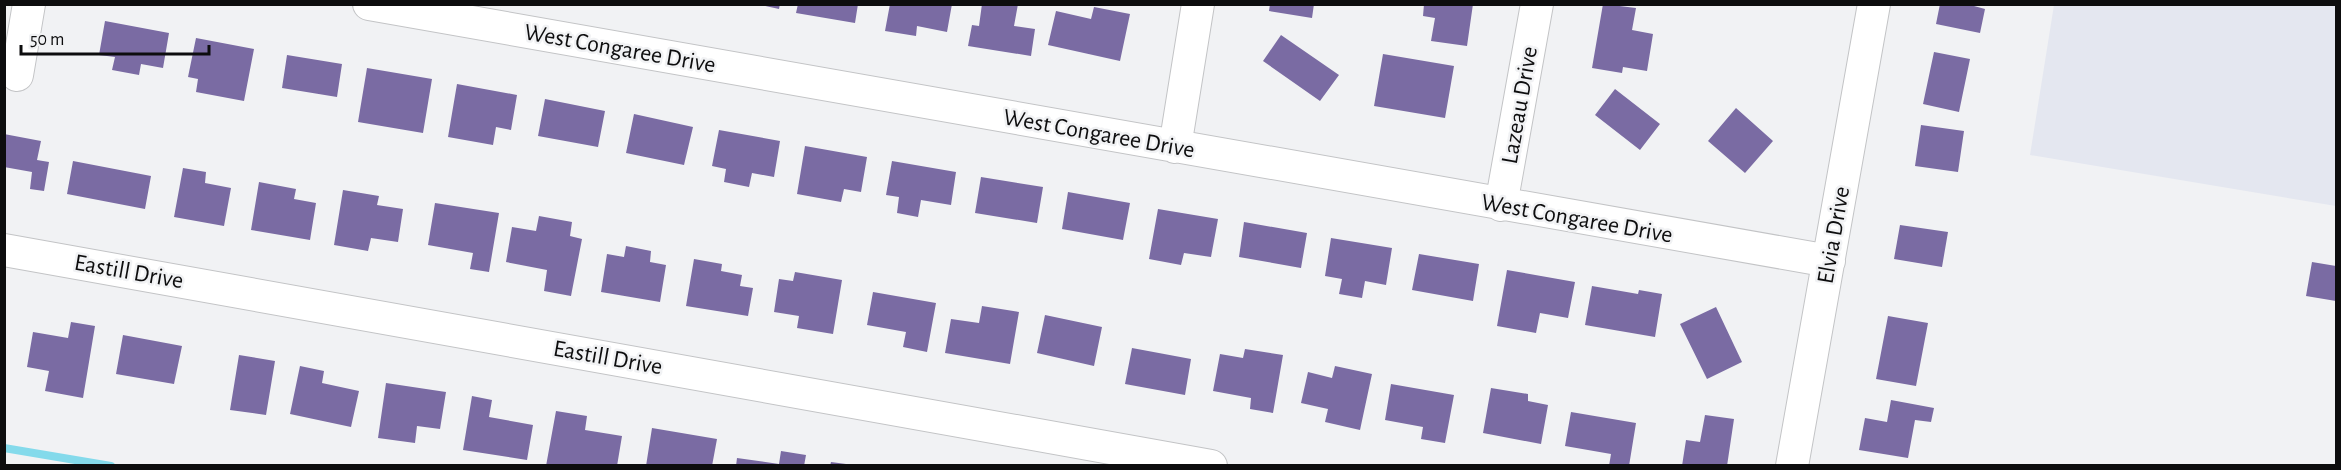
<svg xmlns="http://www.w3.org/2000/svg" width="2341" height="470" font-family="'Alegreya Sans',sans-serif">
	<style>
		.built { fill: #e4e7f0 }
		.lines { fill: none; stroke-linecap: round; stroke-linejoin: round }
		.stream { stroke: #84daeb; stroke-width: 8 }
		.building { fill: #7a6ba3 }
		.minor-casing { stroke: #c3c4c6; stroke-width: 34 }
		.minor { stroke: #fff; stroke-width: 32 }
		.labels { text-anchor: middle; stroke-width: 5; stroke-linejoin: round; paint-order: stroke }
		.street-label { font-size: 24px; fill: #0d0d0e; stroke: #f1f2f4 }
	</style>
	<rect width="100%" height="100%" fill="#f1f2f4"/>
	<path class="built" d="M2054,5h282v201l-306,-51z"/>
	<g class="lines">
		<path class="stream" d="M4,448l107,18"/>
	</g>
	<path class="building" d="M757,4h23l-1,5z
		M798,4h60l-3,19 -59,-10z
		M890,4h62l-5,28 -30,-6 -1,10 -31,-5z
		M982,4h36l-4,22 21,3 -4,27 -63,-10 4,-21 7,1z
		M1270,4h44l-2,14 -43,-7z
		M1424,4h49l-6,42 -36,-5 4,-23 -12,-2z
		M1603,4l33,4 -4,22 21,4 -6,37 -24,-4 -1,6 -30,-5z
		M1940,4h35l-1,2 11,3 -5,24 -44,-9z
		M1094,7l36,7 -10,47 -72,-16 8,-34 35,8z
		M105,21l64,12 -6,35 -22,-4 -2,11 -27,-5 3,-13 -16,-2z
		M1281,35l58,40 -19,26 -57,-40z
		M196,38l58,11 -10,52 -48,-9 2,-13 -10,-2z
		M1934,52l36,7 -11,53 -36,-8z
		M1383,54l71,12 -9,52 -71,-12z
		M287,55l55,9 -5,33 -55,-9z
		M367,68l65,11 -9,54 -65,-11z
		M457,84l60,11 -6,35 -15,-3 -3,18 -45,-8z
		M1615,89l45,35 -20,26 -45,-35z
		M545,99l60,12 -7,36 -60,-11z
		M1736,108l37,33 -28,32 -37,-32z
		M634,114l59,13 -9,38 -58,-12z
		M1921,125l43,6 -6,41 -43,-6z
		M719,130l61,11 -6,36 -22,-4 -3,14 -25,-5 2,-13 -14,-3z
		M4,134l37,7 -4,19 12,2 -5,29 -14,-2 2,-17 -28,-5z
		M805,146l62,11 -6,35 -17,-3 -3,13 -44,-8z
		M73,161l78,15 -6,33 -78,-15z
		M892,161l64,11 -5,33 -30,-5 -3,17 -21,-4 2,-16 -13,-2z
		M183,168l23,4 -1,11 26,5 -7,38 -50,-9z
		M981,177l62,10 -6,36 -62,-10z
		M259,182l37,7 -2,10 22,4 -6,37 -59,-10z
		M343,190l36,6 -2,9 26,4 -5,33 -27,-4 -3,13 -34,-6z
		M1068,192l62,11 -7,37 -61,-11z
		M435,203l64,10 -10,59 -19,-3 3,-16 -45,-8z
		M1158,209l60,10 -7,38 -27,-4 -3,12 -32,-6z
		M539,216l33,6 -2,14 12,3 -11,57 -27,-5 3,-21 -41,-8 6,-35 24,4z
		M1244,222l63,11 -6,35 -62,-11z
		M1900,225l48,7 -6,35 -48,-8z
		M1331,238l61,10 -6,37 -21,-4 -3,17 -23,-4 3,-15 -17,-3z
		M626,246l25,5 -1,11 16,3 -6,37 -59,-10 6,-38 17,3z
		M1419,254l60,10 -6,37 -61,-11z
		M694,259l28,5 -1,7 21,4 -2,11 13,2 -5,28 -62,-10z
		M2312,262l24,4v35l-30,-5z
		M1507,270l68,12 -7,36 -28,-5 -4,20 -39,-7z
		M795,272l47,8 -9,54 -36,-6 2,-12 -25,-4 5,-33 14,2z
		M1592,286l46,8 1,-4 23,4 -7,43 -70,-12z
		M873,292l63,11 -9,49 -24,-5 3,-15 -39,-7z
		M982,306l37,6 -9,52 -65,-11 6,-34 28,4z
		M1716,307l26,55 -35,17 -27,-55z
		M1045,315l57,12 -8,39 -57,-13z
		M1888,316l40,7 -12,63 -40,-7z
		M71,322l24,4 -12,72 -38,-7 4,-20 -22,-4 6,-35 35,6z
		M123,335l59,11 -8,38 -58,-10z
		M1132,348l59,11 -6,36 -60,-11z
		M1245,349l38,6 -10,58 -23,-4 1,-11 -38,-7 7,-37 23,4z
		M239,355l36,6 -9,54 -36,-5z
		M300,366l24,5 -2,12 37,8 -8,36 -61,-13z
		M1335,366l37,8 -12,56 -35,-8 3,-13 -27,-6 7,-31 24,6z
		M386,383l60,9 -6,37 -23,-3 -2,17 -37,-5z
		M1391,384l63,11 -9,48 -24,-4 2,-12 -38,-7z
		M1491,388l37,6v7l20,4 -7,39 -58,-11z
		M472,396l20,4 -3,17 44,8 -6,35 -64,-10z
		M1891,400l43,8 -3,14 -16,-2 -7,38 -49,-8 6,-32 22,4z
		M556,411l31,5 -2,14 37,6 -5,30h-71z
		M1571,412l65,11 -7,43h-20l2,-12 -46,-8z
		M1705,415l29,4 -7,47h-45l4,-26 14,2z
		M652,428l65,11 -5,27h-66z
		M781,451l25,4 -2,11h-68l1,-8 42,6z
		M831,462l15,2v2h-16z"/>
	<g class="lines">
		<defs>
			<path id="minor" d="M369,4l1460,257
				M17,75l12,-71
				M1175,147l23,-143
				M1501,205l36,-201
				M4,250l1207,216
				M1792,466l82,-462"/>
		</defs>
		<use href="#minor" class="minor-casing"/>
		<use href="#minor" class="minor"/>
	</g>
	<g class="labels">
		<g class="street-label">
			<text transform="translate(620 48) rotate(10)" y="8">West Congaree Drive</text>
			<text transform="translate(1519 105) rotate(-80)" y="8">Lazeau Drive</text>
			<text transform="translate(1099 133) rotate(10)" y="8">West Congaree Drive</text>
			<text transform="translate(1577 218) rotate(10)" y="8">West Congaree Drive</text>
			<text transform="translate(1833 235) rotate(-80)" y="8">Elvia Drive</text>
			<text transform="translate(129 271) rotate(10)" y="8">Eastill Drive</text>
			<text transform="translate(608 357) rotate(10)" y="8">Eastill Drive</text>
		</g>
	</g>
	<rect width="2341" height="470" fill="none" stroke="#0d0d0e" stroke-width="12"/>
	<path d="M21 45v9h188v-9" fill="none" stroke="#0d0d0e" stroke-width="3"/>
	<text x="30" y="45" font-size="18" fill="#0d0d0e" stroke="#f1f2f4" stroke-width="4.5" paint-order="stroke">50 m</text>
</svg>
